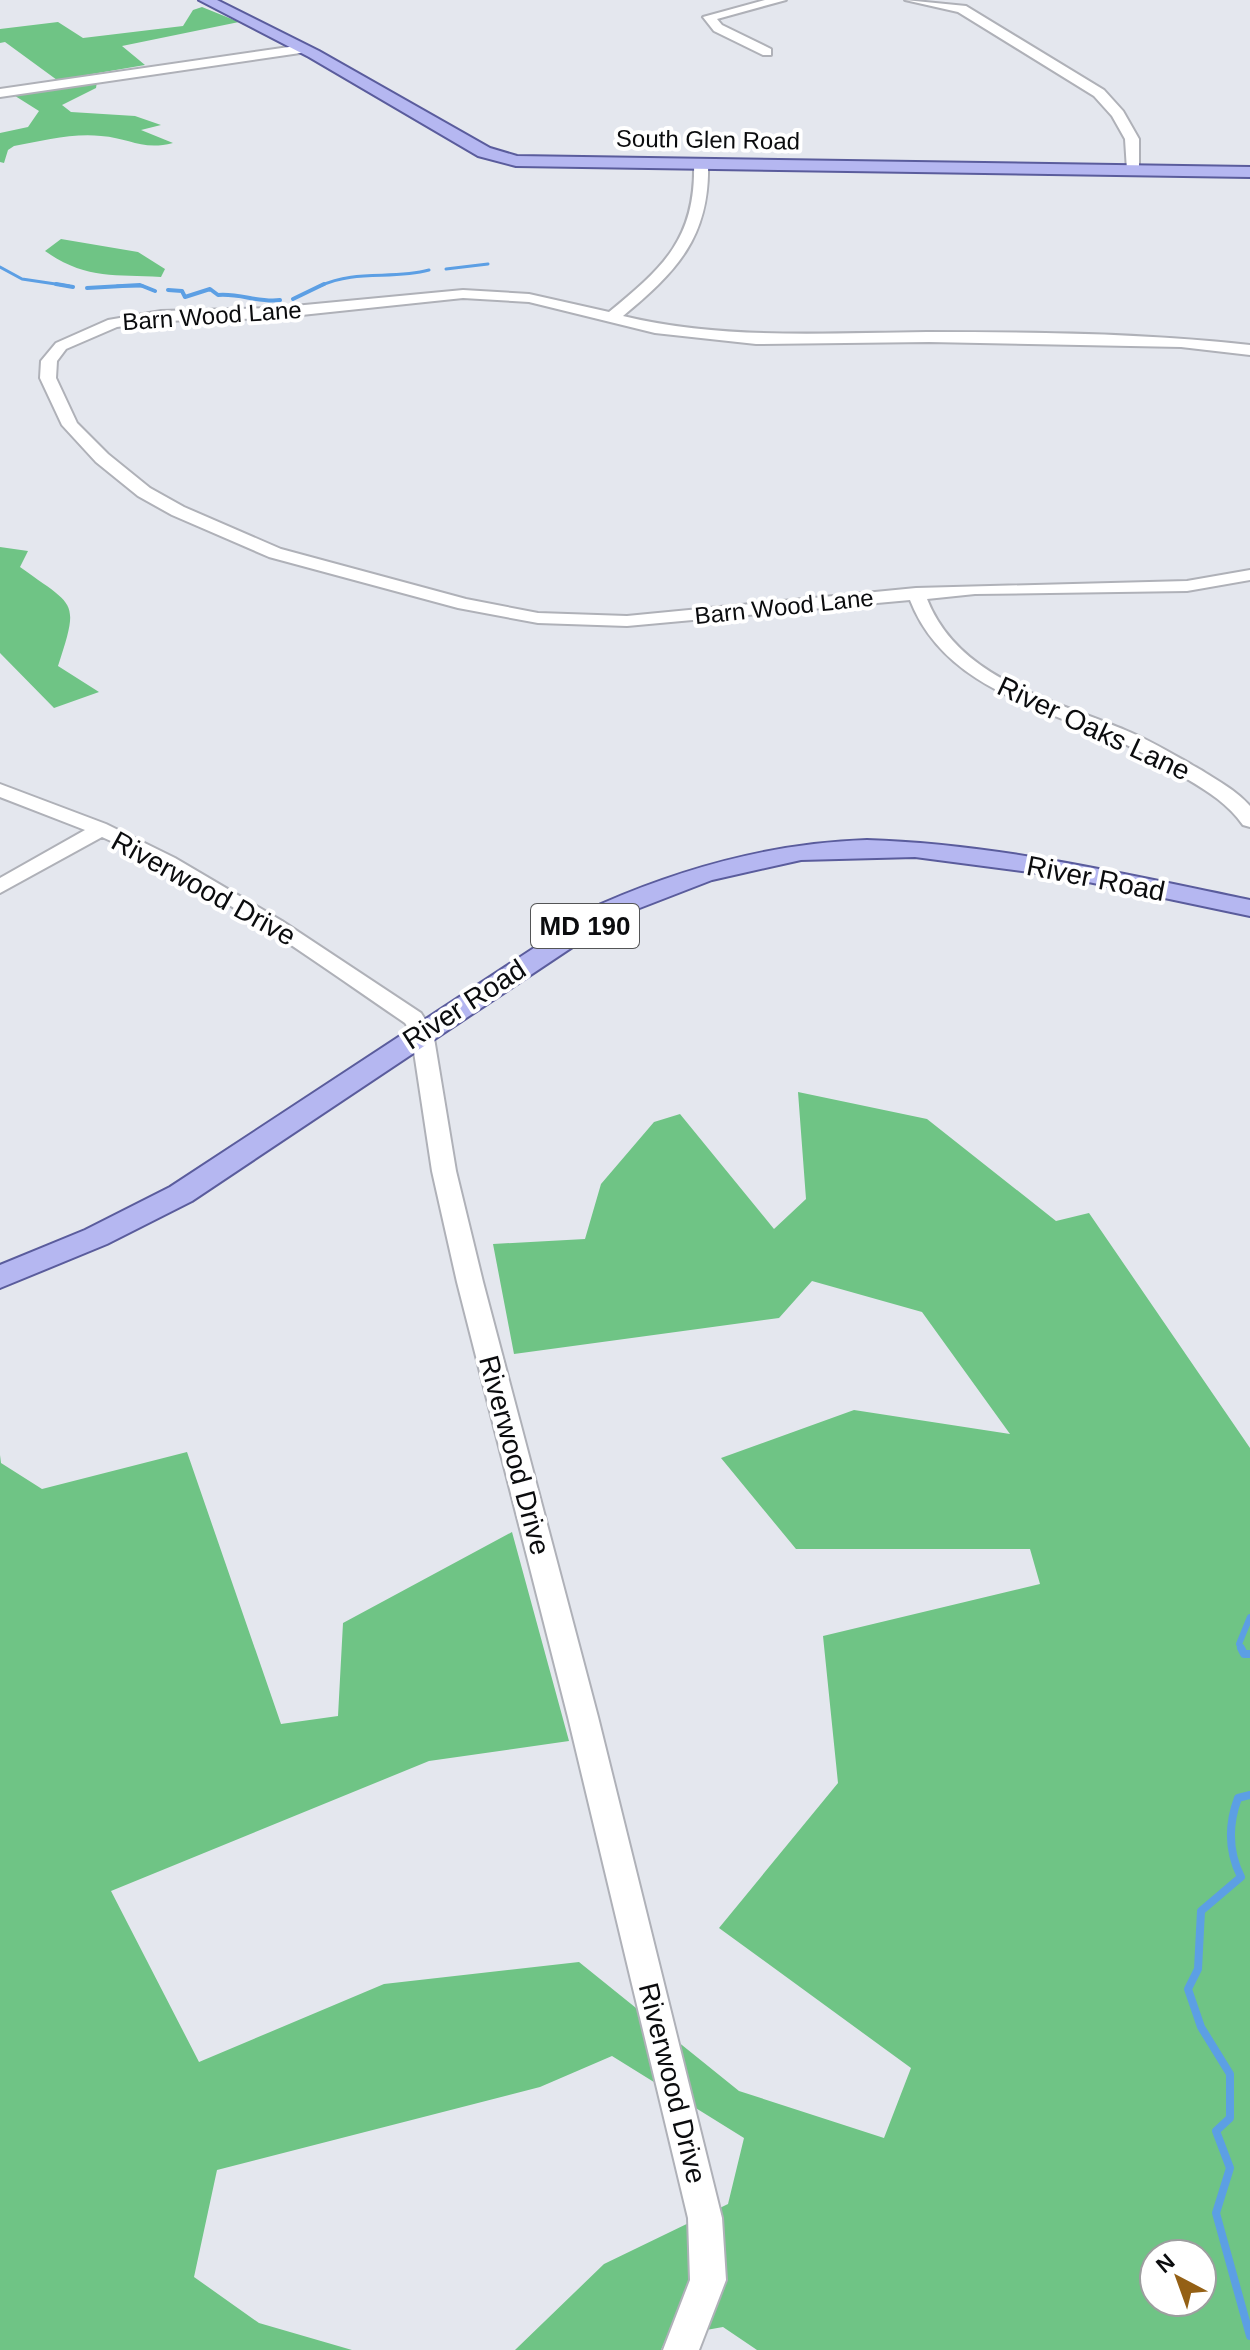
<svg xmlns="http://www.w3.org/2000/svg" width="1250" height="2350" font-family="Helvetica,sans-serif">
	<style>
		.forest { fill: #6fc485; fill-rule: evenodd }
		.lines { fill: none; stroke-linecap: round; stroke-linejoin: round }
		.stream-far3 { stroke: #5c9fe4; stroke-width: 3 }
		.stream-far2 { stroke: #5c9fe4; stroke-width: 4 }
		.stream-far1 { stroke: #5c9fe4; stroke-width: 6 }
		.stream { stroke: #5c9fe4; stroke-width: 8 }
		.minor-casing { stroke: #afb1b8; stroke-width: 4 }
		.major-casing { stroke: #5a5c9c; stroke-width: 4 }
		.minor { fill: #fff; fill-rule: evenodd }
		.major { fill: #b5b7f1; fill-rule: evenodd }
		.labels { text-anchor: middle; stroke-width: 8; stroke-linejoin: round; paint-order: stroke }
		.far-street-label { font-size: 24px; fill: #0b0c0e; stroke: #fff }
		.shield { fill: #fff; stroke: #545556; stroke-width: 2 }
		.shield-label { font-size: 26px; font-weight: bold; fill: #0b0c0e }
		.street-label { font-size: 28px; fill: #0b0c0e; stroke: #fff }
	</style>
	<rect width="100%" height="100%" fill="#e4e7ee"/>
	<path class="forest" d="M202,7l37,15 -117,24 23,19 -88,15 -52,-38 -5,1v-14l58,-7 25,16 100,-12 10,-16z
		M97,82l-1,6 -34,17 9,7 64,4 26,9 -20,5 32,13c-31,8 -43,-5 -72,-7 -29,-3 -59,5 -87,10l-6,4 -4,13 -4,-1v-29l28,-6 11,-16 -27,-17z
		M61,239l77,13 27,17 -4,8c-47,-3 -75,3 -116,-26z
		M0,547l28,4 -8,16c55,40 60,32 38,99l41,26 -45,16 -54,-55z
		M798,1092l129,27 129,102 33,-8 161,235v902h-493l-34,-23 -56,10 -6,13h-146l89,-86 124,-60 16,-66 -132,-82 -72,31 -323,83 -23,107 65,46 93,27h-352v-895l1,8 41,26 145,-37 94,272 57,-8 5,-93 169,-91 57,209 -140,20 -318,130 88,171 185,-78 195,-22 160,129 145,47 27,-70 -192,-140 119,-145 -15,-147 217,-52 -10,-35h-234l-75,-91 133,-48 156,24 -88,-122 -110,-31 -33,37 -265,36 -21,-110 92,-5 16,-55 53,-62 26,-8 94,115 32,-30zM1154,2254h48v48h-48z"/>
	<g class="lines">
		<path class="stream-far3" d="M0,267l22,12 47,7
			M446,269l42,-5
			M117,286h26
			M320,286c36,-17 72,-6 109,-16"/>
		<path class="stream-far2" d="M56,284l17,3
			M87,288l53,-3 15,6
			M168,290l14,1 3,6 25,-8 8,6c22,-2 41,8 62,5
			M293,299l31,-15"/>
		<path class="stream-far1" d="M1242,1650l-3,-6 11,-27"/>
		<path class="stream" d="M1241,1648l3,6h6
			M1250,1795l-12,3c-10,27 -10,53 3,79l-40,34 -3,58 -10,20 13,38 29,47v44l-14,13 14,37 -14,45 34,123"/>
		<defs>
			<path id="minor" d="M765,0h21l-69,19 5,6 49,24v6h-8l-49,-24 -11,-14z
				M905,0l61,6 138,84 19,21 16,28v34l-12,-3 -2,-31 -13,-23 -18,-20 -136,-84z
				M303,45l6,4 -2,3 -307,45v-8z
				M701,159l7,4c2,74 -31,108 -85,153 100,24 202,17 304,16 107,0 216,1 323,13v10l-69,-8 -252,-5 -173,2 -101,-11 -126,-31 -66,-4 -190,20 -112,3 -44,6 -51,22 -9,12 -1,17 21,45 31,31 42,34 34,19 97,42 185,50 72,14 89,3 289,-28 271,-7 63,-11v10l-63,11 -212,3 -48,5c32,81 125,100 198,131 27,11 51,26 76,40 17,11 35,20 49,36v21l-7,-2c-15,-21 -34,-33 -56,-46 -25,-15 -49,-30 -76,-41 -76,-32 -168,-53 -201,-138l-283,26 -89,-3 -80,-15 -189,-51 -97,-42 -34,-19 -42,-34 -34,-37 -22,-47 1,-17 15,-18 52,-23 53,-9 112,-3 190,-18 66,4 80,18c55,-45 87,-74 85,-149z
				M0,784l106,40 69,34 107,63 139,92 12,19 23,139 27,111 115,435 124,501 4,62 -27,70h-36l27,-70 -2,-62 -120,-501 -111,-435 -25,-111 -21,-139 -6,-9c-97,-66 -195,-139 -303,-186l-102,56v-15l85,-48 -85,-33z"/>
			<path id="major" d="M199,0h18l102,51 171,97 27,8 733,11v10l-734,-11 -38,-10 -169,-99z
				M867,840c130,4 256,34 383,60v16l-190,-40 -145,-19 -114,3 -89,20 -93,36 -427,285 -85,43 -107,44v-23l85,-35 85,-43 431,-283c85,-37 172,-61 266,-64z"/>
		</defs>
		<use href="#minor" class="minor-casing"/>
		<use href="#major" class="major-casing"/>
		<use href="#minor" class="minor"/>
		<use href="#major" class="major"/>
	</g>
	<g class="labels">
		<g class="far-street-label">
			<text transform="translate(708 140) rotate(1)" y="8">South Glen Road</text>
			<text transform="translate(212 316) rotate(-4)" y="8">Barn Wood Lane</text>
			<text transform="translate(784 607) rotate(-6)" y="8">Barn Wood Lane</text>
		</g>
		<rect class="shield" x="531" y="904" width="108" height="44" rx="6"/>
		<g class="shield-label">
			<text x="585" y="935">MD 190</text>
		</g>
		<g class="street-label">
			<text transform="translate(1094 728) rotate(25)" y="10">River Oaks Lane</text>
			<text transform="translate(1096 878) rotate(11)" y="10">River Road</text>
			<text transform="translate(204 888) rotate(29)" y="10">Riverwood Drive</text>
			<text transform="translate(464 1004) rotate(-33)" y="10">River Road</text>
			<text transform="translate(515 1455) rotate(75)" y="10">Riverwood Drive</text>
			<text transform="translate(673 2083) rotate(76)" y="10">Riverwood Drive</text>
		</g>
	</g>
	<g transform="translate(1178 2278) rotate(319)"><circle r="38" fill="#ffffff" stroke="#9d9e9f" stroke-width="2"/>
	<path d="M0-6L14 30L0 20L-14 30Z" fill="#946015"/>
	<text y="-12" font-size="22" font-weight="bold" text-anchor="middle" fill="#0b0c0e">N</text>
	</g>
</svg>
